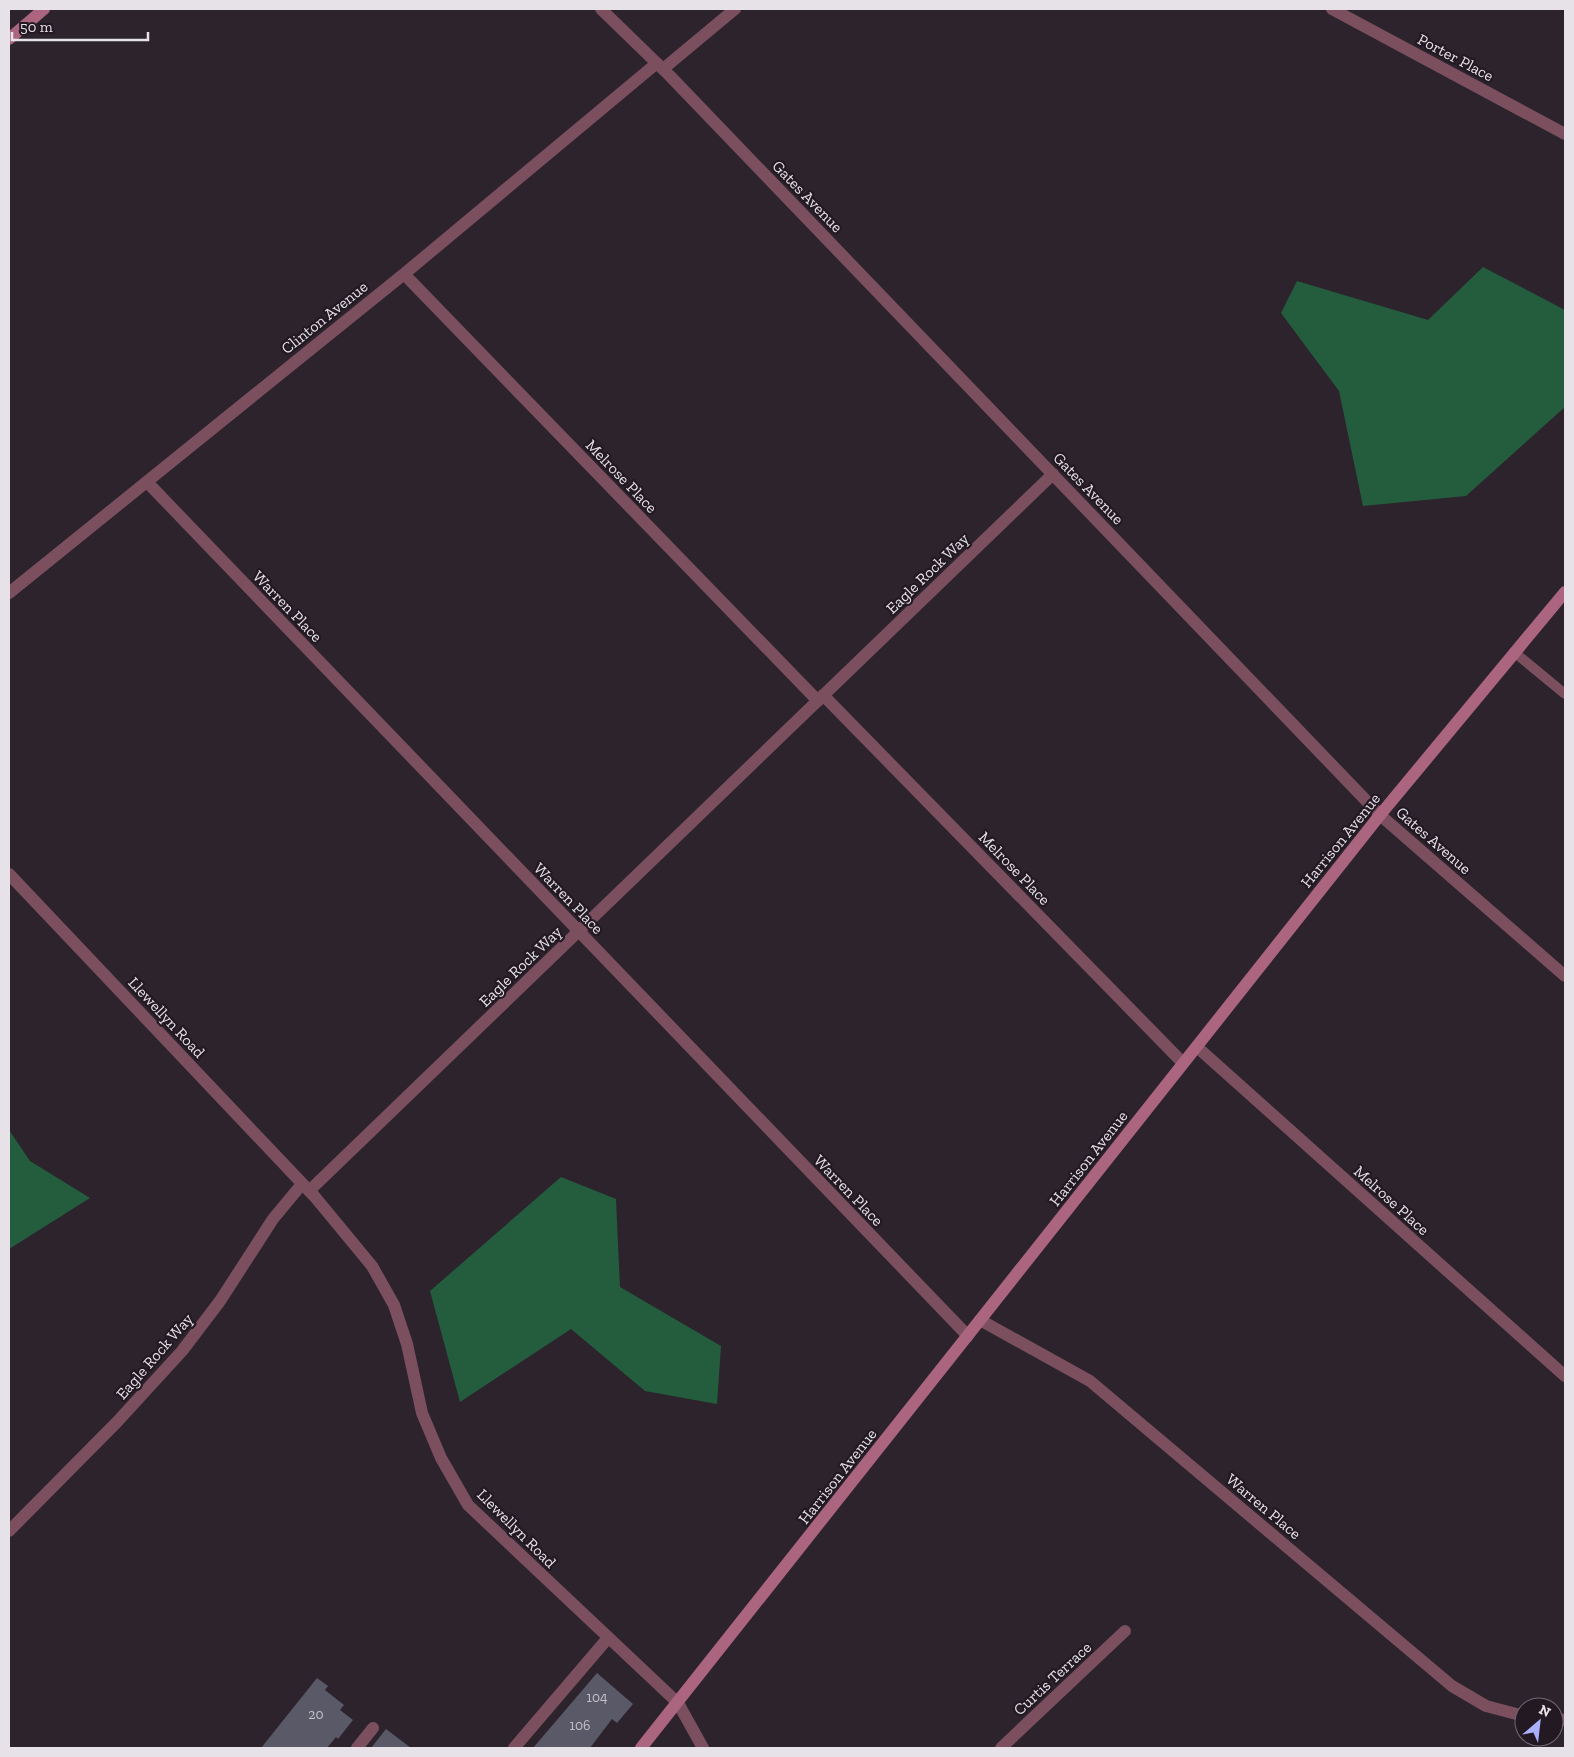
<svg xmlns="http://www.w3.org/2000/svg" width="1574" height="1757" font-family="'Zilla Slab',serif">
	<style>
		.forest { fill: #235d3d }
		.building { fill: #595967 }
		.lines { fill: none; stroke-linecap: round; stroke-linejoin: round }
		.lane { stroke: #7b4f5e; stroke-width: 10 }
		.street { stroke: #7b4f5e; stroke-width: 12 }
		.secondary { stroke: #ab657e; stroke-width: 12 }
		.labels { text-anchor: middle; stroke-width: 4.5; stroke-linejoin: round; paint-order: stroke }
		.number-label { font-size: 14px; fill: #c4bfc8 }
		.street-label { font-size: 16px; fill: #e7e1e8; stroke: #221923 }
	</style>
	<rect width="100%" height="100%" fill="#2c232d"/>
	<path class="forest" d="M1483,267l82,43v97l-99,89 -103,10 -24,-115 -58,-78 16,-32 131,39z
		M9,1130l21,31 60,37 -81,51z
		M561,1177l55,22 4,88 101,59 -4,58 -72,-13 -74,-62 -111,73 -30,-111z"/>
	<path class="building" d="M597,1673l36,31 -16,19 -5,-4 -22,29h-57z
		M317,1678l11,8 -3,4 19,15 -4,5 13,10 -15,19 -2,-2 -9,11h-66z
		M386,1729l25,19h-40z"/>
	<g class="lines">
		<path class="lane" d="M1514,652l51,42"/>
		<path class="street" d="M601,9l69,67 710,739 185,161
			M1332,9l233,125
			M663,69l72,-60
			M404,274l414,427
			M147,482l821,854
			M9,593l395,-319 253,-211
			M823,695l360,368
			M9,874l306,323 57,69 22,39 13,39 15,69 19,45 27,47 210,198 25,45
			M1197,1047l368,329
			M309,1191l744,-717
			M980,1320l110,61 362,305 34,20 38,10
			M9,1531l108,-109 65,-71 38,-50 53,-82 29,-35
			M1554,1719l11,1
			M357,1748l16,-20
			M514,1748l94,-110
			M1001,1748l124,-117"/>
		<path class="secondary" d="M9,39l35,-30
			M641,1748l739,-933 185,-223"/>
	</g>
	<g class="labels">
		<g class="number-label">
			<text x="597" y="1702">104</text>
			<text x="316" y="1719">20</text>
			<text x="580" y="1730">106</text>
		</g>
		<g class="street-label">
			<text transform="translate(1456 57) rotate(28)" y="6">Porter Place</text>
			<text transform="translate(808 196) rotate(46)" y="6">Gates Avenue</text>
			<text transform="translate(324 317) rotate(-39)" y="6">Clinton Avenue</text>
			<text transform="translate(622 476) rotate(46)" y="6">Melrose Place</text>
			<text transform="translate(1089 488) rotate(46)" y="6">Gates Avenue</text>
			<text transform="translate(927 573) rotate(-44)" y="6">Eagle Rock Way</text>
			<text transform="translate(288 606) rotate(46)" y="6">Warren Place</text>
			<text transform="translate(1340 840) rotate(-51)" y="6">Harrison Avenue</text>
			<text transform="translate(1434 840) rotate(41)" y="6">Gates Avenue</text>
			<text transform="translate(1015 868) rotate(46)" y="6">Melrose Place</text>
			<text transform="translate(569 898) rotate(46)" y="6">Warren Place</text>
			<text transform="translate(520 966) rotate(-44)" y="6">Eagle Rock Way</text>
			<text transform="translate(167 1017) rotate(47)" y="6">Llewellyn Road</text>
			<text transform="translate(1088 1158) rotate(-52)" y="6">Harrison Avenue</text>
			<text transform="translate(849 1190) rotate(46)" y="6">Warren Place</text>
			<text transform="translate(1392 1200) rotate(42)" y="6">Melrose Place</text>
			<text transform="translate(154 1356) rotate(-49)" y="6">Eagle Rock Way</text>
			<text transform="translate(837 1476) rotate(-52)" y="6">Harrison Avenue</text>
			<text transform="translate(1264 1506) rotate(40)" y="6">Warren Place</text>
			<text transform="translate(517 1528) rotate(45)" y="6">Llewellyn Road</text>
			<text transform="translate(1052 1678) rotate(-43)" y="6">Curtis Terrace</text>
		</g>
	</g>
	<rect width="1574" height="1757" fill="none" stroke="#e7e1e8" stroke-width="20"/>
	<g transform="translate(1539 1722) rotate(28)"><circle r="24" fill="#221923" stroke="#716972"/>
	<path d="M0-4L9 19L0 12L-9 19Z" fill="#aab0fb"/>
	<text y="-8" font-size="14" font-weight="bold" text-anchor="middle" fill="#e7e1e8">N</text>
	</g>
	<path d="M12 32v8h136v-8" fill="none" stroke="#e7e1e8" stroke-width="2.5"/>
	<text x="20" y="32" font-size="15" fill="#e7e1e8" stroke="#221923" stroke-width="4" paint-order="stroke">50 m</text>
</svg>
